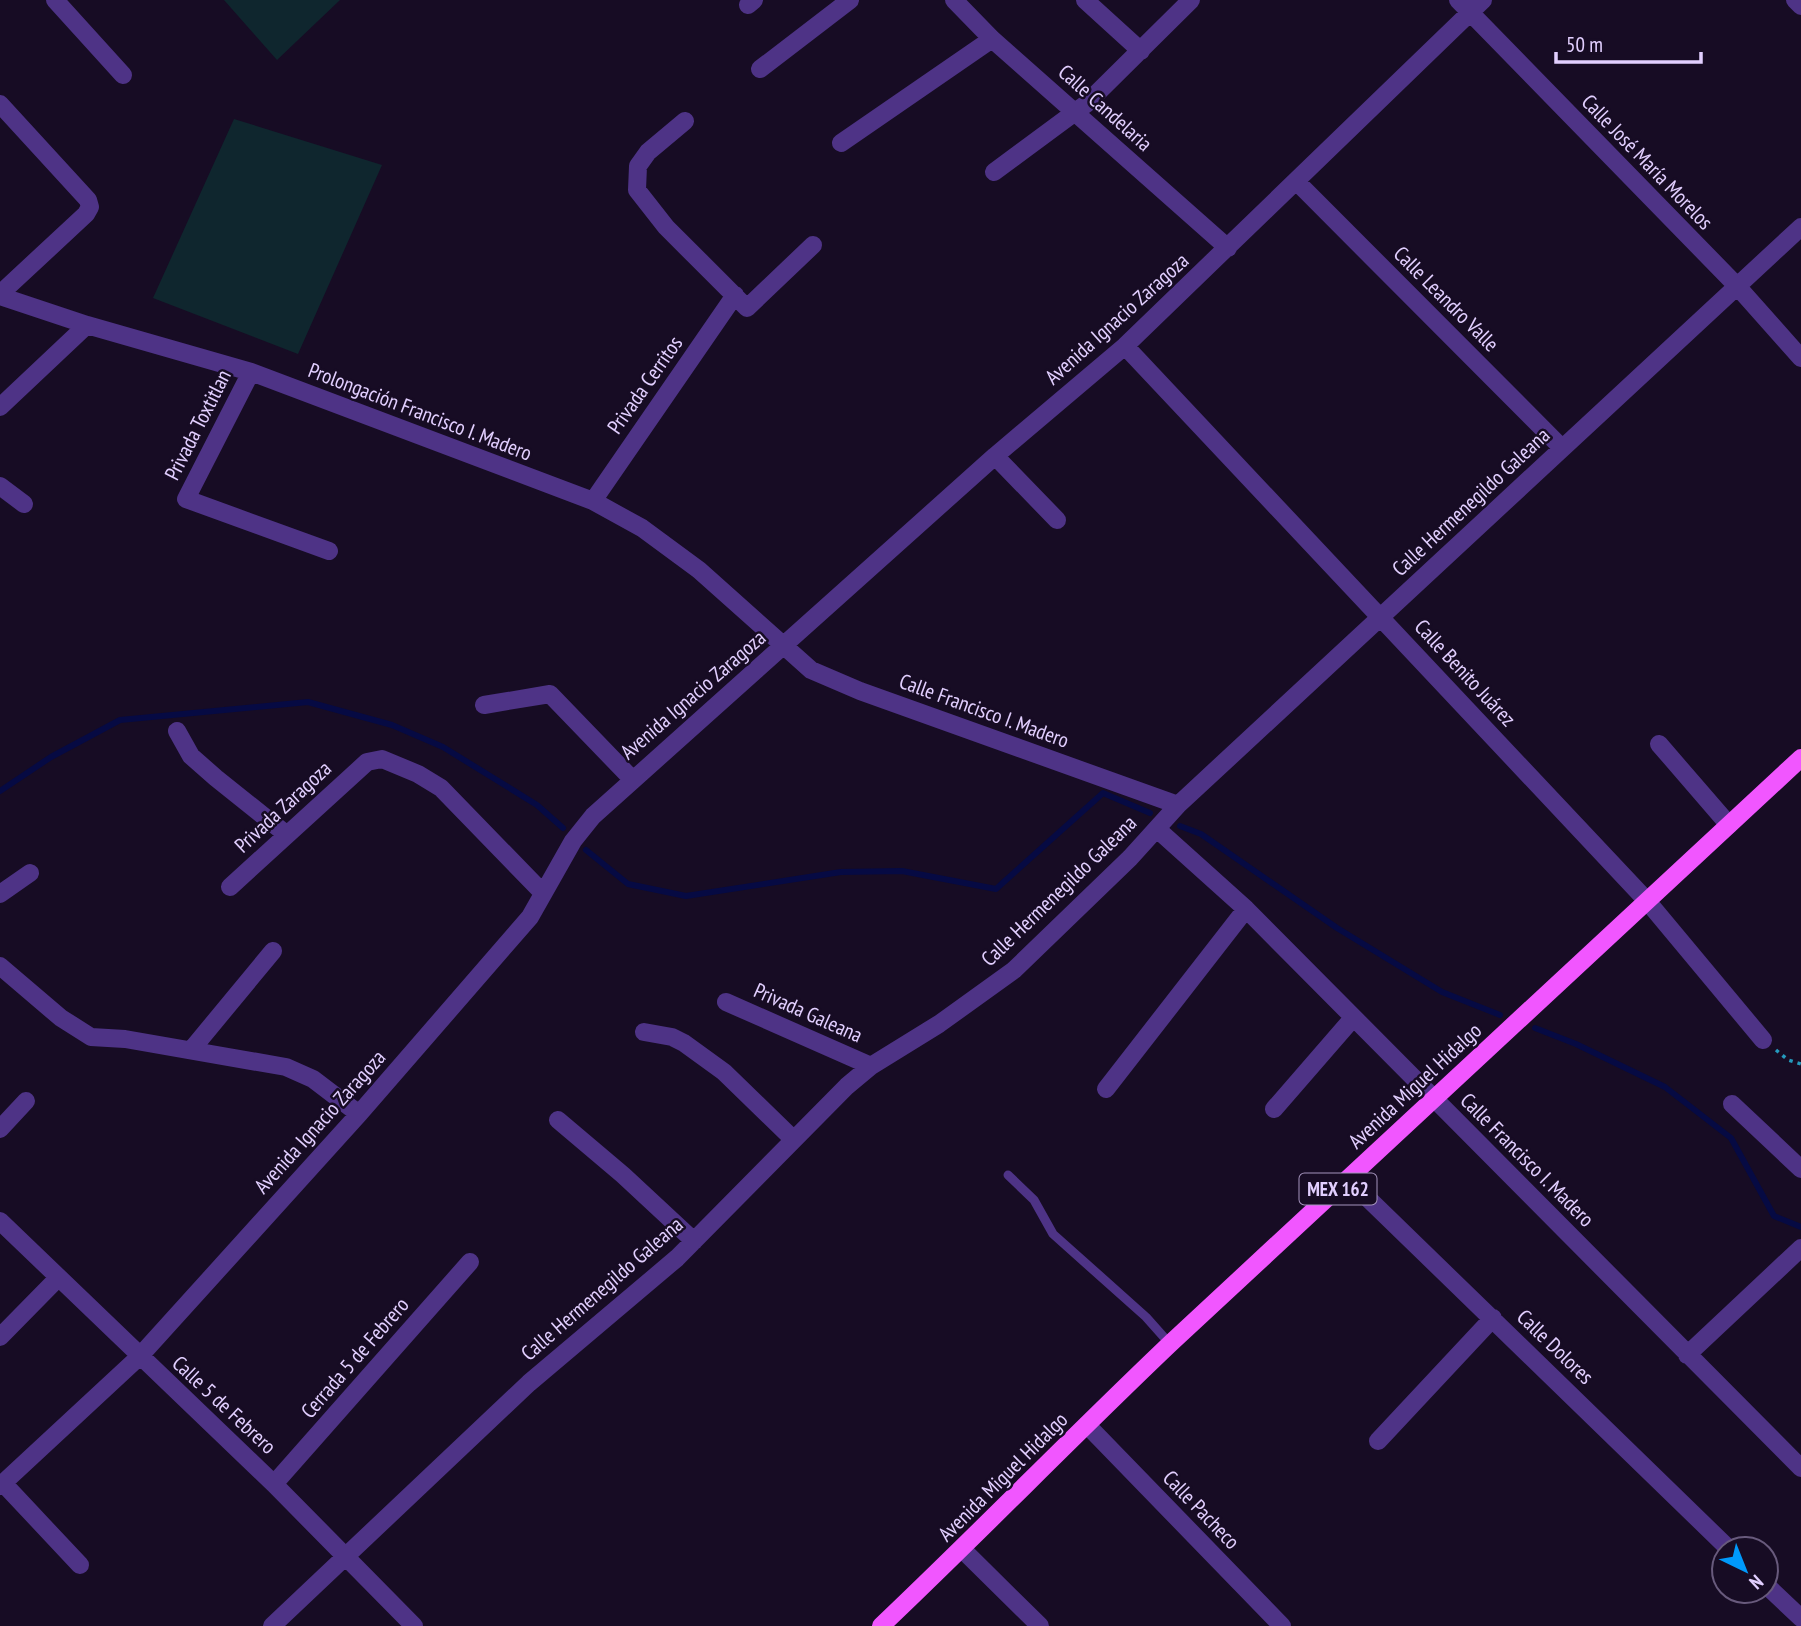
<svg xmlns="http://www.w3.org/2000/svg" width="1801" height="1626" font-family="'PT Sans Narrow',sans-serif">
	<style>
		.green { fill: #0f262e }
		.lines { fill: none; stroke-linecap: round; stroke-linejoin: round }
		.stream { stroke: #060a43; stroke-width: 6 }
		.path { stroke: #259abd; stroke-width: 3.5; stroke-dasharray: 3.5 5; stroke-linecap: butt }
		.service { stroke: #4e3386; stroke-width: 9 }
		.minor { stroke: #4e3386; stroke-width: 18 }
		.primary { stroke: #f156ff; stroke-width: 18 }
		.labels { text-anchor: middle; stroke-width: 5; stroke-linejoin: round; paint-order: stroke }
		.shield { fill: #170c24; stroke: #a594bd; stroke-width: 2 }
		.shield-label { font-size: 19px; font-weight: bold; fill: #e2cfff }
		.street-label { font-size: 21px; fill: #e2cfff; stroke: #170c24 }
	</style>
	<rect width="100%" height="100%" fill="#170c24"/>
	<path class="green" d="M224,0h116l-63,60z
		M234,119l148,46 -84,189 -145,-56z"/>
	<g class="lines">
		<path class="stream" d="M0,791l51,-34 69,-37 188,-18 84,23 51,22 94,58 26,23
			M1180,826l21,8 136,94 105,64 58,23
			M586,850l42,34 58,12 155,-24 61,-1 94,18 107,-96 47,20
			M1535,1028l41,16 89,43 66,51 43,78 27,11"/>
		<path class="path" d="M1776,1050l12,10 13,4"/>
		<path class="service" d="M1008,1175l26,25 19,34 93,83 24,27"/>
		<path class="minor" d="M55,0l68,75
			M954,0l38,39 236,209
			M1085,0l56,51
			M1458,0l279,286 64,72
			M1795,0l6,6
			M748,5l6,-5
			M760,69l90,-69
			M0,104l88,96 2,7 -4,7 -86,80
			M685,121l-37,31 -10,14 -1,24 29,37 81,81 66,-63
			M841,143l151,-104
			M994,172l92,-68 105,-104
			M1297,182l265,266
			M0,296l87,29 164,47 342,129 49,27 57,42 112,100 49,21 318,114
			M1125,346l523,556 115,138
			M251,372l-65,127 143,52
			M0,407l87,-82
			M995,456l62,64
			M0,486l24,18
			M593,501l142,-206
			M484,705l66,-11 82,85
			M177,731l14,25 25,22 70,56
			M1659,744l70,81
			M1157,829l89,80 555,559
			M230,887l137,-125 15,-3 36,15 23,14 101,104
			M0,894l30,-21
			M0,966l61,52 30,19 34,2 161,28 27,12 46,35
			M726,1002l145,64
			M644,1032l28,5 12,6 40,29 69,67
			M192,1049l81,-98
			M1106,1089l140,-180
			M1732,1104l69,65
			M1274,1109l79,-91
			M558,1120l65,55 71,66
			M0,1129l26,-28
			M1348,1179l381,370
			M0,1221l274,263 140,142
			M0,1337l58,-59
			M1687,1355l114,-107
			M1087,1425l195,201
			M1378,1441l115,-123
			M3,1483l77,82
			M274,1484l196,-222
			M0,1486l139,-129 220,-243 171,-197 43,-76 20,-25 402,-360 130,-110 358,-346
			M962,1549l78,77
			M1766,1585l35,33
			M272,1626l257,-243 148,-125 170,-172 24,-20 68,-42 75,-54 116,-112 48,-53 623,-578"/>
		<path class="primary" d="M881,1626c98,-93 193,-191 291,-284 209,-196 420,-388 629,-584"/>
	</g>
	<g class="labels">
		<rect class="shield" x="1299.5" y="1173.5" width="77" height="31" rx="5"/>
		<g class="shield-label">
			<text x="1338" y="1196">MEX 162</text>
		</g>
		<g class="street-label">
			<text transform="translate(1105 108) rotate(42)" y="7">Calle Candelaria</text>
			<text transform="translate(1647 162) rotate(46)" y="7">Calle José María Morelos</text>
			<text transform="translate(1446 299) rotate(45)" y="7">Calle Leandro Valle</text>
			<text transform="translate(1117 319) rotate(-42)" y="7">Avenida Ignacio Zaragoza</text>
			<text transform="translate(645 385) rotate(-55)" y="7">Privada Cerritos</text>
			<text transform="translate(420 412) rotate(21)" y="7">Prolongación Francisco I. Madero</text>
			<text transform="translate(198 425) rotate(-63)" y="7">Privada Toxtitlan</text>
			<text transform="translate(1471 502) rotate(-43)" y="7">Calle Hermenegildo Galeana</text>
			<text transform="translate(1465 673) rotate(47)" y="7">Calle Benito Juárez</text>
			<text transform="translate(693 695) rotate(-41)" y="7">Avenida Ignacio Zaragoza</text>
			<text transform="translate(984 711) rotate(20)" y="7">Calle Francisco I. Madero</text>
			<text transform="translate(283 807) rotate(-43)" y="7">Privada Zaragoza</text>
			<text transform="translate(1059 891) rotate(-44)" y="7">Calle Hermenegildo Galeana</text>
			<text transform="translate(808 1013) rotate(24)" y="7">Privada Galeana</text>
			<text transform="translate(1415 1086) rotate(-43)" y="7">Avenida Miguel Hidalgo</text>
			<text transform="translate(320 1122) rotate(-48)" y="7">Avenida Ignacio Zaragoza</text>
			<text transform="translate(1527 1160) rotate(45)" y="7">Calle Francisco I. Madero</text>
			<text transform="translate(602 1289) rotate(-41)" y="7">Calle Hermenegildo Galeana</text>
			<text transform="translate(1555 1347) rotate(44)" y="7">Calle Dolores</text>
			<text transform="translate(355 1358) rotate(-49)" y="7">Cerrada 5 de Febrero</text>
			<text transform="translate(224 1405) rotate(43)" y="7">Calle 5 de Febrero</text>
			<text transform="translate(1003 1477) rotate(-45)" y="7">Avenida Miguel Hidalgo</text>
			<text transform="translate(1201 1510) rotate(46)" y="7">Calle Pacheco</text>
		</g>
	</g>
	<g transform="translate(1745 1570) rotate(137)"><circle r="33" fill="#170c24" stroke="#685a7c" stroke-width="2"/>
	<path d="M0-5L12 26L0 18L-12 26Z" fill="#0099fa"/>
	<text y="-10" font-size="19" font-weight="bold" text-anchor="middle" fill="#e2cfff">N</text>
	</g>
	<path d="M1556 52v10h145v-10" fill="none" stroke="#e2cfff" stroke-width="3.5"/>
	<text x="1566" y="52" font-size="21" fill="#e2cfff" stroke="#170c24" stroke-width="5" paint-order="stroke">50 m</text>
</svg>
